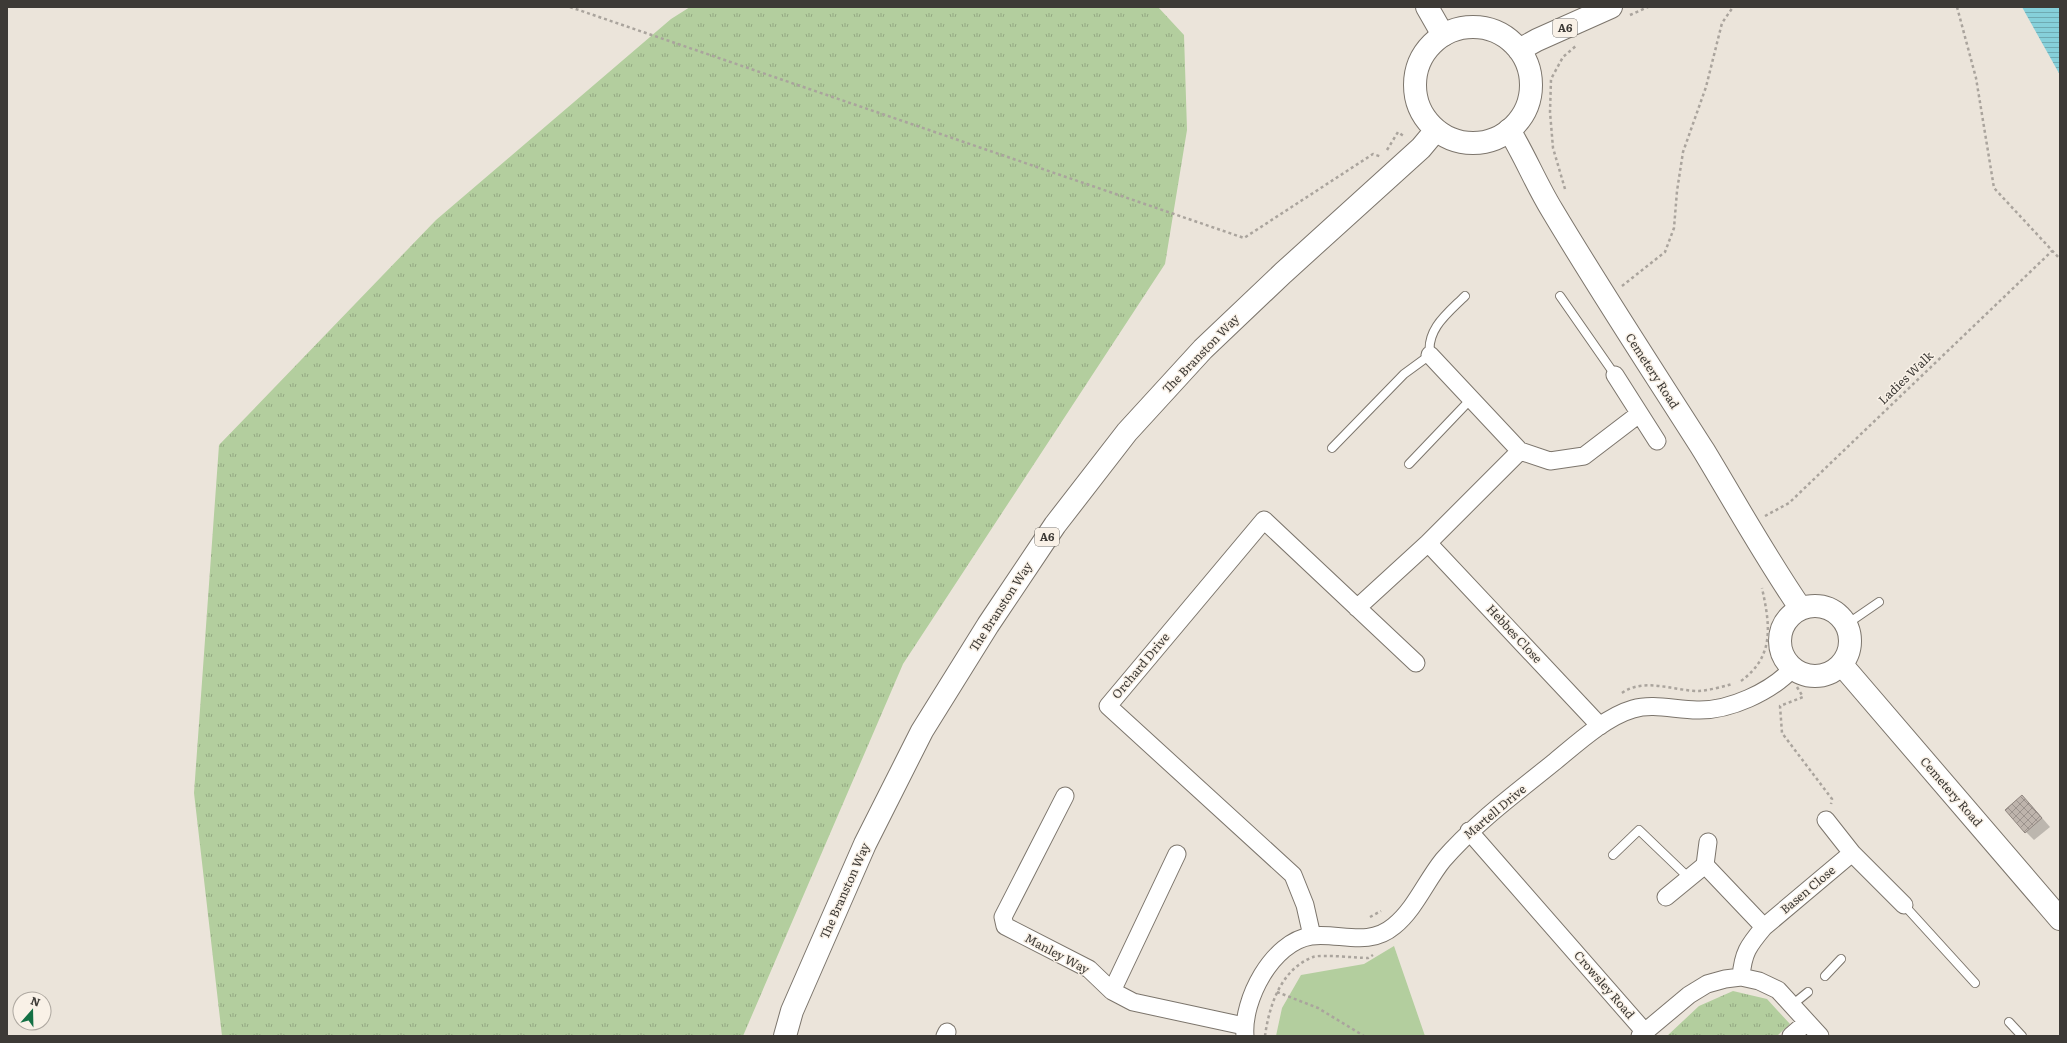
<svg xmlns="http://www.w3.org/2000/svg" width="2067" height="1043" font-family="Literata,serif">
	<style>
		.grass { fill: url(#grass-tufts) }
		.green { fill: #b3ce9e }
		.water { fill: url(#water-rules) }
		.shadow { fill: #0003 }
		.building { fill: url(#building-cross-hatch); stroke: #918780 }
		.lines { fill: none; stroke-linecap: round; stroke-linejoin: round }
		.lane-casing { stroke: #7c756c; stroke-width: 10 }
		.street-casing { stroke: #7c756c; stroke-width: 19 }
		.secondary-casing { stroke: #7c756c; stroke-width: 24 }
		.highway-casing { stroke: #7c756c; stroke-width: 24 }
		.path { stroke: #aaa49d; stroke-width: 2.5; stroke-dasharray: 3 3; stroke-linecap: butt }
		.lane { stroke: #fff; stroke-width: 8 }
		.street { stroke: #fff; stroke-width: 17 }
		.secondary { stroke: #fff; stroke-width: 22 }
		.highway { stroke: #fff; stroke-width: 22 }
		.labels { text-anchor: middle; stroke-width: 3; stroke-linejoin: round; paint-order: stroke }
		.shield { fill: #f9f1e7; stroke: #75716b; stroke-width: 1 }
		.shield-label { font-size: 11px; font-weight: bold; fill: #3d3a36 }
		.street-label { font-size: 12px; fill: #3d3a36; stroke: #f9f1e7 }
	</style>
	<defs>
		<pattern id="grass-tufts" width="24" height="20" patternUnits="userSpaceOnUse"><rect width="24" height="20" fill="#b3ce9e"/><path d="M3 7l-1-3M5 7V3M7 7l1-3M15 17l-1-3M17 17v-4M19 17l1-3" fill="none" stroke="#93a882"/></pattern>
		<pattern id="water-rules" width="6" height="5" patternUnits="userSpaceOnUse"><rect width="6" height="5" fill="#86d0da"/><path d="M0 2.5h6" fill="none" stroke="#6faab2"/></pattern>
		<pattern id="building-cross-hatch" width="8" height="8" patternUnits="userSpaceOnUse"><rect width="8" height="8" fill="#beb4ac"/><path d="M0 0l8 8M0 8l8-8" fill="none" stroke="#9c938d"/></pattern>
	</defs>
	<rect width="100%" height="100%" fill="#ebe4da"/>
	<path class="grass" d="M690,7h468l26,28 3,95 -22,134 -262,400 -160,372h-521l-28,-243 25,-348 217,-225 235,-201z
		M1733,991l34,8 23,25 -13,12h-110l32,-30z"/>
	<path class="green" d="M1394,946l31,90h-149l6,-28 19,-33 63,-11z"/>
	<path class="water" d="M2022,7h38v68z"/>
	<path class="shadow" d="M2031,805l19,22 -16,13 -8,-8z"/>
	<path class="building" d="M2022,795l20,23 -17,15 -20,-23z"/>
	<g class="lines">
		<defs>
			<path id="lane" d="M1560,296l55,79
				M1332,448l72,-74 26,-19c-4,-26 18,-42 35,-59
				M1409,464l62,-65
				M1847,624l32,-22
				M1613,855l26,-25 50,48
				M1904,905l71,78
				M1825,976l16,-17
				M1792,1005l16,-13
				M2009,1022l13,14"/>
			<path id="street" d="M1430,355l90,96 30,10 34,-5 55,-42
				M1615,375l42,66
				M1428,543l172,183
				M1357,608l71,-65 92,-92
				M1065,796l-62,121 2,9 84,43 23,22 21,11 111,24
				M1469,831l175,200
				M1852,853l52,52
				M1705,865l3,-23
				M1666,897l39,-32 59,62
				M1312,936l-7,-31 -12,-30 -185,-169 156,-186 152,143
				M1741,977c2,-24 7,-31 23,-50l88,-74 -26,-33
				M1112,991l65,-137
				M945,1036l2,-4
				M1245,1036c-3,-36 27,-94 66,-100 28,-4 57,12 83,-10 21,-17 32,-45 49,-66 32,-37 72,-66 110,-97 22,-18 52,-46 80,-54 20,-6 43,1 64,1 32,1 74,-18 96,-42
				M1640,1036l49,-41 18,-11 18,-5 16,-2 18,4 19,9 42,46
				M1791,1036l16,-14"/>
			<path id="secondary" d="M1427,7l16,28
				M1509,130c16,26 27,54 43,80 49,82 101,161 152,241 32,53 62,107 97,158
				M1780 641a35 35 0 1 1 70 0a35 35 0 1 1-70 0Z
				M1842,665l218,254"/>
			<path id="highway" d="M1415 85a58 58 0 1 1 116 0a58 58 0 1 1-116 0Z
				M1519,50l18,-10 74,-33
				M785,1036l7,-25 73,-167 57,-113 66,-106 67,-100 72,-93 76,-83 80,-76 138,-125 15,-18"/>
		</defs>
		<use href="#lane" class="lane-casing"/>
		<use href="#street" class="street-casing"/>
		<use href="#secondary" class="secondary-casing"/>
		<use href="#highway" class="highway-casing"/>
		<path class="path" d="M570,7l674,231 129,-84 9,3
			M1957,7l19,71 18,110 66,71
			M1630,15l18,-8
			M1387,150l11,-18 7,5
			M1565,189l-12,-41 -3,-36 1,-33 12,-22 14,-12
			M1622,286l43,-34 9,-24 3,-37 6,-39 23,-65 16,-64 11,-16
			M1765,516l24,-13 263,-252
			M1741,681c34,-25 29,-56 21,-93
			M1797,687l6,10 -23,9 2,27 50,66 -1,5
			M1622,693c22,-16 52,-2 77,-2 11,-1 23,-4 33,-7
			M1370,917l11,-6
			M1277,992l41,16 46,28
			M1265,1036c4,-30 16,-67 48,-79 8,-3 44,1 55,1l5,-3"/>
		<use href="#lane" class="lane"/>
		<use href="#street" class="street"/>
		<use href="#secondary" class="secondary"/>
		<use href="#highway" class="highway"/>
	</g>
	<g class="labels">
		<g class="shield">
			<rect x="1553" y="19" width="24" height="18" rx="3"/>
			<rect x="1035" y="528" width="24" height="18" rx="3"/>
		</g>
		<g class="shield-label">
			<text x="1565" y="32">A6</text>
			<text x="1047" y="541">A6</text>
		</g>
		<g class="street-label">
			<text transform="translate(1201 354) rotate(-46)" y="4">The Branston Way</text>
			<text transform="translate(1652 371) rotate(57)" y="4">Cemetery Road</text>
			<text transform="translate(1906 378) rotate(-44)" y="4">Ladies Walk</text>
			<text transform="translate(1001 607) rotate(-57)" y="4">The Branston Way</text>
			<text transform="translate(1514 634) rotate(47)" y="4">Hebbes Close</text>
			<text transform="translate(1141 666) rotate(-50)" y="4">Orchard Drive</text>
			<text transform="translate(1951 792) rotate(49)" y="4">Cemetery Road</text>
			<text transform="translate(1495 812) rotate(-40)" y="4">Martell Drive</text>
			<text transform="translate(1808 890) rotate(-40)" y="4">Basen Close</text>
			<text transform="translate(845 891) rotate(-66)" y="4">The Branston Way</text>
			<text transform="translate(1057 954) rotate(28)" y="4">Manley Way</text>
			<text transform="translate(1604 985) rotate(49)" y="4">Crowsley Road</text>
		</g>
	</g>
	<rect width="2067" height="1043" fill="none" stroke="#3d3a36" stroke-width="16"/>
	<g transform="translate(32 1011) rotate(20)"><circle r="19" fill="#f9f1e7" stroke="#aea8a0"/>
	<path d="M0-3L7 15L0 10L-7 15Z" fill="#147044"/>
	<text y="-6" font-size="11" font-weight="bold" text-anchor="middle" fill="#3d3a36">N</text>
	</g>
</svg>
